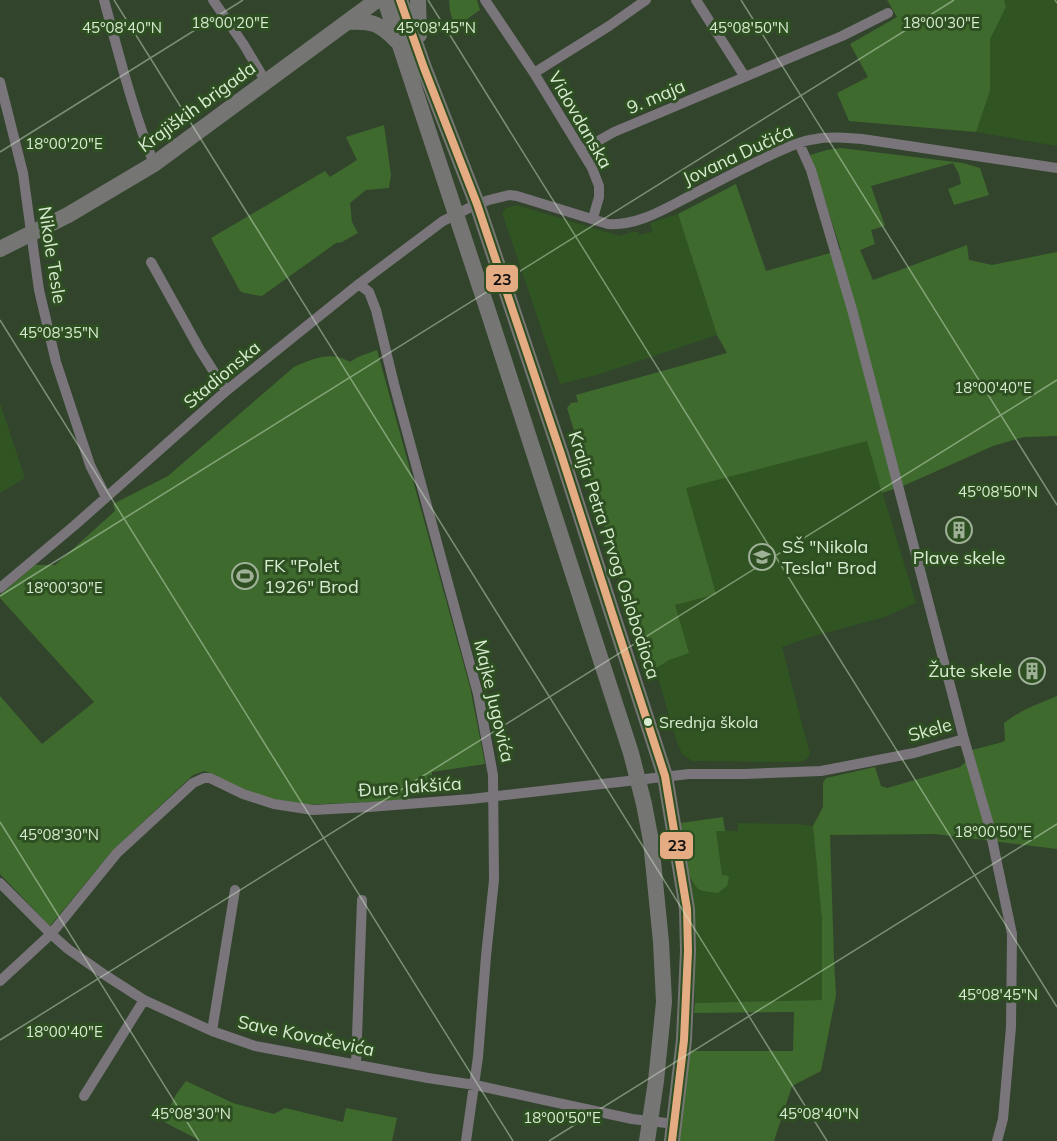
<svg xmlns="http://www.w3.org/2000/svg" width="1057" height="1141" font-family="Mulish,sans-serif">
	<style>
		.built { fill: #305422 }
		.green { fill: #3f6a2e }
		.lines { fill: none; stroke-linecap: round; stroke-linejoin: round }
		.minor { stroke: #79757b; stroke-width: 10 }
		.primary { stroke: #757574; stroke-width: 16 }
		.bus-1-casing { stroke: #2e4f21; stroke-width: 12 }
		.bus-1 { stroke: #e5ac83; stroke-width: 8 }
		.ticks { fill: none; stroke: #d8ecd1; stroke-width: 1.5; stroke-opacity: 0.45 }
		.bus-dot { fill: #d8ecd1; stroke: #2e4f21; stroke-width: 2 }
		.labels { text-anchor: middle; stroke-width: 6; stroke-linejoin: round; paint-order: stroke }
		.bus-label { font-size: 16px; fill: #d8ecd1; stroke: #2e4f21; text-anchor: start }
		.street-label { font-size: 18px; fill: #d8ecd1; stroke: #2e4f21 }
		.poi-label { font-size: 18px; fill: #d8ecd1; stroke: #2e4f21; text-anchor: start }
		.ticks-label { font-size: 15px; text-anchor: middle; fill: #d8ecd1; stroke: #2e4f21; stroke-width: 6; stroke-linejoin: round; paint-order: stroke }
		.line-badge { stroke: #2e4f21; stroke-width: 2 }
		.pale-badge-label { font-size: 16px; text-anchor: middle; font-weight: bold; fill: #111 }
	</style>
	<rect width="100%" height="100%" fill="#32442c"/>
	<path class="built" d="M1004,0h53v146l-81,-14 14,-41 -1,-52 17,-32z
		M516,205l104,31 12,-4h6l2,3 12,-3 -2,-9 28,-9 39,121 -120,40 -37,9 -58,-171 4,-5z
		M0,403l25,75 -25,15z
		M867,441l49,162 -31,14 -71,19 -32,11 28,107 -3,5 -7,3 -108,-1 -10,-7 -5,-12 -69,-232 36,-12z
		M738,823l59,1 16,2 9,94v80l-127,3 -4,-121 10,9 17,2 11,-17h-7l-7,-46 23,1z"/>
	<path class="green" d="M449,0h28l3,10 -17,12 -10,-1 -3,-10z
		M887,0h117l2,7 -16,32v52l-14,41 -127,-11 -12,-28 31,-16 -18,-33 47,-27z
		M384,125l7,50 -2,13 -23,2 -16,13 2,19 6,11 -16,9 -6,1 -74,53 -18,-3 -4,-2 -29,-53 114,-67 5,6 27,-17 -11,-23z
		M841,148l122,15 17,5 9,27 -35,10 -6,-16 13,-5 -2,-10 -6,-11 -82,23 14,40 -14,4 4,14 -15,6 13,30 94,-35 2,15 23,5 65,-13v184l-33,1 -31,9 -90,40 -21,7 -15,-52 -181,47 30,106 -41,11 14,48 -20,7 -11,7h-7l-11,-27 -73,-232 4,-5 7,-1 -2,-7 151,-42 -10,-18 -39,-121 58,-30 30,87 75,-21 -31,-95 17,-5z
		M377,350l93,337 15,77 -53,8v11l-24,4 2,13 -107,5 -51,-11 -39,-20 -9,-3 -11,4 -80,75 -63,76 -50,-52v-178l42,48 52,-42 -94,-104v-3l35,-30h20l60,-54 -2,-7 55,-28 126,-109c18,-8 37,-17 56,-5l8,-5z
		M1057,696v153l-122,-15 -105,1 4,124 2,36 -15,76 -29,15 -18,55h-98l11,-83 5,-7h101l1,-39 -100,1 1,-10 127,-3v-80l-9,-94 10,-19v-24l3,-5 49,-11 6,19 6,2 73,-21 9,-8 3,-9 31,-8 2,-2 -1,-17c16,-13 34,-19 53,-27z
		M723,817l2,14h-9l6,44 7,1 -2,10 -9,7c-5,-1 -13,-1 -18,-3 -16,-10 -17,-49 -19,-67z
		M186,1081l47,22 41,11 11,-6 58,14 3,-14 51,10 -5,23h-191l-39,-20 15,-28z"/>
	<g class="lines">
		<path class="minor" d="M104,0c15,55 29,111 50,164
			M213,0l31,45 22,37
			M485,0l49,73 58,95 7,18v11l-6,21
			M696,0l49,77
			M534,73l75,-47 37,-26
			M0,82l23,91 16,117 17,72 34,103 16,32
			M582,150l32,-18 228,-96 46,-23
			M151,262l49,88 26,41
			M359,284l10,8 7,18 18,74 84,310 15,81 1,105 -8,76 -8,101 -12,84
			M0,588l75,-63 151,-134 133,-107 84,-63 34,-17 12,-4 20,-5 8,1 91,28c28,2 53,-13 78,-26 27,-14 55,-29 83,-42 15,-7 30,-15 47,-17 15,-3 31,-1 46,0l195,29
			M964,739l25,86 23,109 -1,93 -8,92 -6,22
			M0,883l51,51 17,15 37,26 39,25 68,31 43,15 173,32 47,7 157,34 43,5
			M0,981l51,-47 66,-81 76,-70 11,-5h6l33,16 31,10 39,6 56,-3 102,-8 218,-25h56l76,-3 93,-18 50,-14 -111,-426 -42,-143 -12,-27
			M212,1031l23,-141
			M356,1064l6,-164
			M84,1096l60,-96"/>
		<path class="primary" d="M385,0l103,311 143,442 13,51 7,37 10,101 3,60 -8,79 -9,60
			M400,0l24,68 53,136 84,250 51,159 53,163 22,133 1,42 -4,89 -12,101
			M418,0l1,35
			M348,22c25,-1 31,1 49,19
			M0,249l68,-34 86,-51 223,-164"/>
		<defs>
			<path id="bus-1" d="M400,0l24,68 53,136 84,250 51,159 53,163 22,133 1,42 -4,89 -12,101"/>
		</defs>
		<use href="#bus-1" class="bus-1-casing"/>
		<use href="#bus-1" class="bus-1"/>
	</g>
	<path class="ticks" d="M114,0l713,1141M428,0l629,1007M741,0l316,505M1055,0l2,3M0,152l243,-152M0,320l513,821M0,596l954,-596M0,822l199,319M0,1040l1057,-660M549,1141l508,-317"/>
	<defs>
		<symbol id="building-ring" viewBox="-11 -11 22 22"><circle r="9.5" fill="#2e4f21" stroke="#9eb197" stroke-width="1.5"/><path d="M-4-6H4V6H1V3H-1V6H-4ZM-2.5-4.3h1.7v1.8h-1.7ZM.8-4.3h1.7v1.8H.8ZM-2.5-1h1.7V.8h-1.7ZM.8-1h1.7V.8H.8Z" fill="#9eb197"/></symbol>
		<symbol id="school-ring" viewBox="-11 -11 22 22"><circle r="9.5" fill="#2e4f21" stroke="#9eb197" stroke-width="1.5"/><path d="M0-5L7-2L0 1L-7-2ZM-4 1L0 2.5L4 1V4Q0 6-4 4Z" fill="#9eb197"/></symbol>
		<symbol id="stadium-ring" viewBox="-11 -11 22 22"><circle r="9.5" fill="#2e4f21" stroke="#9eb197" stroke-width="1.5"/><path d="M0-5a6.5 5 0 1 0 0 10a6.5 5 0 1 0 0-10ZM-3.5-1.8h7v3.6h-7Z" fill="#9eb197"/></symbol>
	</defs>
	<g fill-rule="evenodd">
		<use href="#building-ring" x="944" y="515" width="30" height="30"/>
		<use href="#school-ring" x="747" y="542" width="30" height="30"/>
		<use href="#stadium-ring" x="230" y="561" width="30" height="30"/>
		<use href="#building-ring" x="1017" y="656" width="30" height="30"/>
	</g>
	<circle class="bus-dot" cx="648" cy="722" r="5"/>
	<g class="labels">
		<g class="bus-label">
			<text x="659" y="728">Srednja škola</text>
		</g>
		<g class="street-label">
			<text transform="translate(656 97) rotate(-23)" y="6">9. maja</text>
			<text transform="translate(197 107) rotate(-36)" y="6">Krajiških brigada</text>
			<text transform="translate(580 120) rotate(60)" y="6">Vidovdanska</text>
			<text transform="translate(738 155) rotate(-25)" y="6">Jovana Dučića</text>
			<text transform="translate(52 255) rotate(81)" y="6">Nikole Tesle</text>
			<text transform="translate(222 375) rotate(-40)" y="6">Stadionska</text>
			<text transform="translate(614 555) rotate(72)" y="6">Kralja Petra Prvog Oslobodioca</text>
			<text transform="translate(494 701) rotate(77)" y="6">Majke Jugovića</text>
			<text transform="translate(930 730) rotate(-16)" y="6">Skele</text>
			<text transform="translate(410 787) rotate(-4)" y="6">Đure Jakšića</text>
			<text transform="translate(306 1036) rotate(12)" y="6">Save Kovačevića</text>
		</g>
		<g class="poi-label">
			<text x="782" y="553">SŠ "Nikola<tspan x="782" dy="21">Tesla" Brod</tspan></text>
			<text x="959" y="564" text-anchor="middle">Plave skele</text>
			<text x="264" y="572">FK "Polet<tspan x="264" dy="21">1926" Brod</tspan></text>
			<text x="1012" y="677" text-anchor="end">Žute skele</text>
		</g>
	</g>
	<g class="ticks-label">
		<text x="230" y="28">18°00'20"E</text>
		<text x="941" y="28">18°00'30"E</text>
		<text x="122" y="33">45°08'40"N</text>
		<text x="436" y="33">45°08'45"N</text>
		<text x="749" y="33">45°08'50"N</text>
		<text x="64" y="149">18°00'20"E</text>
		<text x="59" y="338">45°08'35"N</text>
		<text x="993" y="393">18°00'40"E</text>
		<text x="998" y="497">45°08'50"N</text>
		<text x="64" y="593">18°00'30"E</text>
		<text x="993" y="837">18°00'50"E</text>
		<text x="59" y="840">45°08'30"N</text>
		<text x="998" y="1000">45°08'45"N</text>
		<text x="64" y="1037">18°00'40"E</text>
		<text x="191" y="1119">45°08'30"N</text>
		<text x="819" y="1119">45°08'40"N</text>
		<text x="562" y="1123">18°00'50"E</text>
	</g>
	<g class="line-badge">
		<rect x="485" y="264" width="34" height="29" rx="6" fill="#e5ac83"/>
		<rect x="659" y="831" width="35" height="29" rx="6" fill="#e5ac83"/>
	</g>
	<g class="pale-badge-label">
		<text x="502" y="285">23</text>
		<text x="677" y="851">23</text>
	</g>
</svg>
